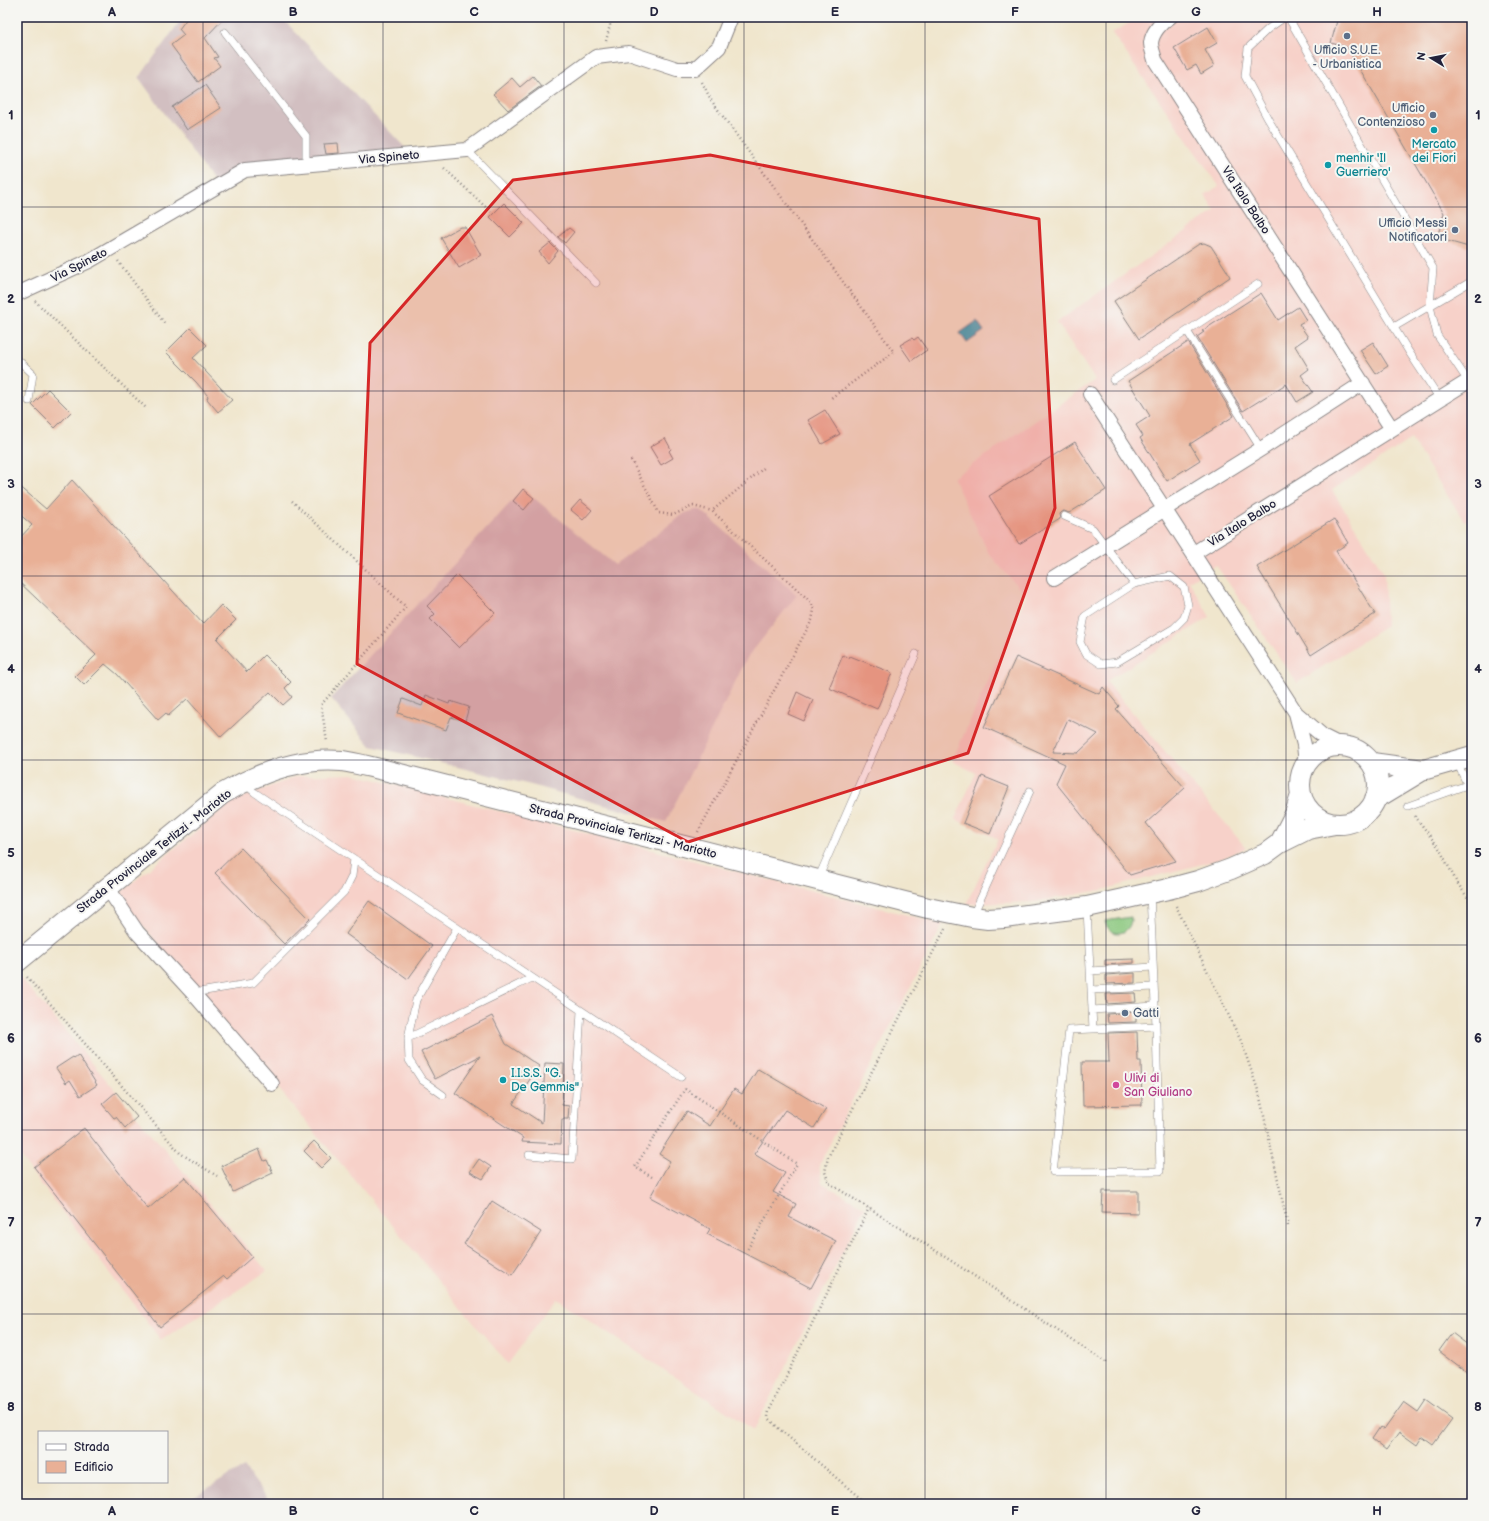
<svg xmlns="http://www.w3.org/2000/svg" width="1489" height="1521" font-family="'Balsamiq Sans',sans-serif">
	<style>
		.built { fill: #f7d1c9 }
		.industrial { fill: #d2bfc1 }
		.green { fill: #8ac77e; stroke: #56745c }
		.water { fill: #41aebf; stroke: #32687d }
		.building { fill: #e9b096; fill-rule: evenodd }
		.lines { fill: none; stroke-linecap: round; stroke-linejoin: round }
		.lane-casing { stroke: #898484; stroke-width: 8 }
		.street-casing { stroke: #898484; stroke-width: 16 }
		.secondary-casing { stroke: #898484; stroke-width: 22 }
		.path { stroke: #898484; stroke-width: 2.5; stroke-dasharray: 1 3; stroke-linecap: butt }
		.lane { stroke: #fff; stroke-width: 7 }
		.street { stroke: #fff; stroke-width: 14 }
		.secondary { stroke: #fff; stroke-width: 20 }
		.marked { fill: #d62828; fill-opacity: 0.2; stroke: #d62828; stroke-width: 3; stroke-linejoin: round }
		.grid { fill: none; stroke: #22223b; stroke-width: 1; stroke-opacity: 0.55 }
		.service-dot { fill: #5c6f8a; stroke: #f6f6f2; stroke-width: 1.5 }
		.culture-dot { fill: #0f9aa8; stroke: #f6f6f2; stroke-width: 1.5 }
		.hotel-dot { fill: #d1479c; stroke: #f6f6f2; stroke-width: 1.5 }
		.labels { text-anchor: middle; stroke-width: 4; stroke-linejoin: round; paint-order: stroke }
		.service-label { font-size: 12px; fill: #4e5e75; stroke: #f6f6f2; text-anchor: end }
		.culture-label { font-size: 12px; fill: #0d838f; stroke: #f6f6f2; text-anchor: start }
		.street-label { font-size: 12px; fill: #22223b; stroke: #f6f6f2 }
		.hotel-label { font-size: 12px; fill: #b23c85; stroke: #f6f6f2; text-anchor: start }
		.neatline { fill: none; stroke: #22223b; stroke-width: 1.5 }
		.grid-label { font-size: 13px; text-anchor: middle; font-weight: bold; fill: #22223b }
	</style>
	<rect width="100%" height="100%" fill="#f6f6f2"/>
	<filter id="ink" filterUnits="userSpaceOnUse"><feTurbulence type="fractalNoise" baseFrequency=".025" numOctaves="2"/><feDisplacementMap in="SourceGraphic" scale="8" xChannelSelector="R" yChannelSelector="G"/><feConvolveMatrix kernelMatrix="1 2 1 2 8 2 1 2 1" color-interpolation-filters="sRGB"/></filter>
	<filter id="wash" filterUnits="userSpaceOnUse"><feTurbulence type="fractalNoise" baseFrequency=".012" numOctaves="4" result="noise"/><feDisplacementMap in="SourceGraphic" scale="16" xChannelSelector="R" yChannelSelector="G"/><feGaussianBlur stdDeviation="0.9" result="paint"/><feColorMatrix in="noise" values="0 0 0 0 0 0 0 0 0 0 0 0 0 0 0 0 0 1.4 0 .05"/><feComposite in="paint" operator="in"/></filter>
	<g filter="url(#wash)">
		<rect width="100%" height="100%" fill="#f0e6cd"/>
		<path class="built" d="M1140,17h332v501l-8,3 -53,-82 -79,51 52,83 2,53 -89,57 -81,-118 -27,16 21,36 -104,64 140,167 -25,11 -119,31 -68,12 -68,2 32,-65 -43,-20 21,-46 -24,-12 74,-165 -37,-42 -36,-76 142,-98 -38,-58 158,-111 -10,-16 14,-9 -107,-153z
			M353,774l590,150 -124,241 3,18 43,24 -111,223 -198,-132 -48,66 -380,-456 -7,-16 113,-92 64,-24z
			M19,976l248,295 -106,69 -144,-187v-175z"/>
		<path class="industrial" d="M183,17h98l131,138 -167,15 -28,16 -78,-108z
			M523,489l92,76 70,-52 10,-3h6l96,85 -50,63 -81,164 -135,-37 -160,-39 -40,-48z
			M244,1467l28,37h-91z"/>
		<path class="green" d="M1131,917c1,19 -22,22 -26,4z"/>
		<path class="water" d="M977,321l7,10 -17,12 -7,-10z"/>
		<g id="blocks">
			<path class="building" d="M188,17h37l-20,21 13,19 -4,1 6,8 -22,16 -27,-37 13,-10 -5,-6z
				M1338,17h134v231l-35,-10 7,-25 -97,-166 -16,-4z
				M1208,27l9,16 -12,7 9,16 -13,8 -5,-9 -9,5 -13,-22z
				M533,76l8,10 -33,24 -15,-16 19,-16 8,9z
				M205,85l16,23 -34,22 -15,-23z
				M338,143l1,10 -13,1 -2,-10z
				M504,203l20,20 -14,14 -20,-20z
				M460,227h5l16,28 -22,13 -18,-30z
				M569,228l5,4 -9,11 -7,-6z
				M550,243l8,8 -10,12 -9,-11z
				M1204,243l7,3 16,25 3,6 -91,62 -25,-38 85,-57z
				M1261,293l17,27 20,-13 8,13 -7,4 9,13 -13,9 14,23 -8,6 12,17 -16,10 -11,-18 -43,27 -46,-74 7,-5 -2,-1z
				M190,328l17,17 -14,13 39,42 -14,12 -11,-13 1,-3 -12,-14 -30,-30z
				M918,337l9,13 -16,11 -11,-16 12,-7 2,2z
				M1188,342l46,74 -44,28 10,16 -33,21 -27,-43 3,-2 -7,-11 14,-9 -22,-35z
				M1373,342l15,24 -12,8 -16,-24z
				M48,389l23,23 -16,16 -23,-23z
				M825,410l15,24 -18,10 -14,-24z
				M665,438l6,11 -2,2 4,7 -12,7 -11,-18z
				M1075,442l31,48 -37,23 -5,-2 -3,1 -2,2 1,5 -41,25 -30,-48z
				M72,480l131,144 18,-19 15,15 -19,19 30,33 17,-17 27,27 -6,6 7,9 -9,8 -13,-13 -49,45 -34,-38 -19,17 -2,-3 -8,7 -41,-46 -12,-10 -21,21 -9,-9 21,-21 -79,-75v-39l15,-16 -15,-13v-28l29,25z
				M523,489l11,9 -10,12 -11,-9z
				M580,500l12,10 -9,10 -12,-10z
				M1334,519l14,24 -12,8 39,63 -64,41 -54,-88z
				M457,575l38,38 -36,35 -29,-29 5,-5 -8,-8z
				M843,655l6,3 1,-2 42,17 -15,36 -48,-21z
				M1016,657l83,37 4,-7 16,19 -3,3 69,79 -39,35 30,38 -46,14 -74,-92 9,-19 -81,-37zM1068,719l30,15 -20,19 -25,-1z
				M797,692l16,8 -9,21 -16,-7z
				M426,695l23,9 1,-3 19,6 -4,14 -14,-4 -5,13 -48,-17 5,-14 19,7z
				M982,776l27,11 -19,47 -27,-11z
				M241,848l69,71 -26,25 -69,-71z
				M369,901l63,45 -24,33 -62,-45z
				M1134,959v4l-29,2v-5z
				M1135,973v10l-29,1v-9z
				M1135,993l1,9 -29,2 -1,-10z
				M1136,1012v10l-28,1 -1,-9z
				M492,1016l14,28 33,22 -26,38 29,19 3,-60 19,1 -2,41 7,1 -1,13h-6l-1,25 -39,-2 1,-4 -68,-45 25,-37 -45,23 -14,-27z
				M1137,1032l1,29h3l1,44 -59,1 -1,-44h27l-1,-29z
				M78,1055l19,30 -17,11 -10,-16 -4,3 -10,-15 17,-11 1,1z
				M758,1069l68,40 -12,19 -29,-18 -31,44 31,19 -12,19 23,12 -7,13 47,24 -25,47 -104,-54 3,-5 -60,-32 20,-36 -11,-7 28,-43 23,15 24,-37 8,5z
				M116,1092l21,25 -12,11 -9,-11 -2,1 -12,-14z
				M84,1128l64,81 37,-32 67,80 -25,22 -3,-3 -64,51 -126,-160z
				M314,1141l17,17 -10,10 -17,-17z
				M259,1149l5,12 3,-1 6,13 -40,19 -12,-26z
				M479,1159l12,8 -8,12 -13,-7z
				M1103,1191h35v22l-36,-1z
				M492,1201l49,31 -29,43 -48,-31z
				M1452,1333l20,15v28l-33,-25z
				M1426,1400l26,19 -19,26 -11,-8 -5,8 -18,-13 -13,18 -14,-11 8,-12 4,3 20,-28 14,10z"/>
		</g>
	</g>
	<g filter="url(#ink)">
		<use href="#blocks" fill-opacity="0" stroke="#898484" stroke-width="1"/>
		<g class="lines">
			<defs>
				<path id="lane" d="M1285,17l-17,12 -20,19 -3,28 23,43 141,233 31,47
					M1288,17l145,251 -3,38 7,29 35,52
					M225,32l81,104v28
					M467,150l129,133
					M1394,327l78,-46
					M1187,331l74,118
					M17,359l16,15 -4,27
					M1113,380l145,-96
					M1064,516l29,13 41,55 36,-8 14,11 4,18 -4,13 -10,10 -57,34 -16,2 -15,-10 -6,-12 5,-26 49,-32
					M1457,762l15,33
					M245,784l9,8 427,285
					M1408,806l59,-21
					M818,879l98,-225
					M1087,909l6,120 63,-3 -6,-132
					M973,915l57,-124
					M1090,971l63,-4
					M1091,990l63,-3
					M193,993l60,-10 91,-91 8,-16 2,-17
					M1092,1010l63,-4
					M1093,1029l-24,1 -16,142 107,-1 -4,-145
					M408,1038l8,-38 41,-72
					M443,1095l-21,-15 -13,-20 -1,-22 124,-60
					M529,1155l43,4 9,-148"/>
				<path id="street" d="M1170,17c-9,5 -18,16 -19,26 0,5 3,12 4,17l237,369
					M17,294l72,-33 156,-91 222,-20 129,-93 33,-4 48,16h18l24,-22 12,-30
					M1090,394l206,319 28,24 16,8
					M1194,553l273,-171
					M1054,578l207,-129 102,-66
					M1296,713l8,32 2,19
					M107,887l30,45 56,61 79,91"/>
				<path id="secondary" d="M1300 785a39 39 0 1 1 78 0a39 39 0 1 1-78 0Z
					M1372,763l51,7
					M1375,799l48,-29 49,-14
					M1280,843l15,-29 6,-19
					M17,962l205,-168c36,-21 78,-37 120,-33 14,2 28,6 42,9l544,138 44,9 16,2 16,-1 83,-11 81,-18 30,-8 33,-12 34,-15 15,-11 28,-14 27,-5"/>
			</defs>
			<use href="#lane" class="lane-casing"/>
			<use href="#street" class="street-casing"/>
			<use href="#secondary" class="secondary-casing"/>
			<path class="path" d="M606,41l4,-16 -3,-8
				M702,82l9,18 183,252 -63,46
				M444,168l47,44
				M118,261l47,63
				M35,301l112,108
				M631,460l28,53 14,2 20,-9 19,5
				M292,501l114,106 -85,98 6,37
				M1415,816l24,32 17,33 16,23
				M698,832l114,-212 2,-10 -3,-8 -99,-91 53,-44
				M1176,906l65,135 18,52 29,133
				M945,929l-117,228 -3,15 4,11 104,66 174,114
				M27,977l153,176 37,23
				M685,1089l112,75 -50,86
				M652,1177l-17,-10 50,-78
				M867,1504l-90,-77 -9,-10 1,-6 100,-203
				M1466,1504l6,-8"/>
			<use href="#lane" class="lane"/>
			<use href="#street" class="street"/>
			<use href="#secondary" class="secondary"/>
		</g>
	</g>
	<path class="marked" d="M710,155l329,64 16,289 -87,245 -280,89 -331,-178 13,-321 143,-163z"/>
	<path class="grid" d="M203,17v1487M383,17v1487M564,17v1487M744,17v1487M925,17v1487M1106,17v1487M1286,17v1487M17,207h1455M17,391h1455M17,576h1455M17,760h1455M17,945h1455M17,1130h1455M17,1314h1455"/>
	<g class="service-dot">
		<circle cx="1347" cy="36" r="4"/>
		<circle cx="1433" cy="115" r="4"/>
		<circle cx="1455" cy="230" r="4"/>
		<circle cx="1125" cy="1013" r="4"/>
	</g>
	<g class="culture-dot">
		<circle cx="1434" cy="130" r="4"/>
		<circle cx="1328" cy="165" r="4"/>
		<circle cx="503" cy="1080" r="4"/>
	</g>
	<circle class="hotel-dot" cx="1116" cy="1085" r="4"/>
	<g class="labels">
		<g class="service-label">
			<text x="1347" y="54" text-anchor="middle">Ufficio S.U.E.<tspan x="1347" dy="14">- Urbanistica</tspan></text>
			<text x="1425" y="112">Ufficio<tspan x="1425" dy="14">Contenzioso</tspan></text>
			<text x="1447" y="227">Ufficio Messi<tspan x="1447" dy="14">Notificatori</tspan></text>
			<text x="1133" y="1017" text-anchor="start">Gatti</text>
		</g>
		<g class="culture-label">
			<text x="1434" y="148" text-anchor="middle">Mercato<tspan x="1434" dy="14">dei Fiori</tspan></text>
			<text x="1336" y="162">menhir 'Il<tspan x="1336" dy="14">Guerriero'</tspan></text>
			<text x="511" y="1077">I.I.S.S. "G.<tspan x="511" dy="14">De Gemmis"</tspan></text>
		</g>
		<g class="street-label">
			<text transform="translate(389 157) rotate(-5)" y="4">Via Spineto</text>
			<text transform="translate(1246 200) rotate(57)" y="4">Via Italo Balbo</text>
			<text transform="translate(79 265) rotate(-27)" y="4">Via Spineto</text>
			<text transform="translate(1242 523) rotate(-32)" y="4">Via Italo Balbo</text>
			<text transform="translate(623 831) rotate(14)" y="4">Strada Provinciale Terlizzi - Mariotto</text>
			<text transform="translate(154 851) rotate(-38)" y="4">Strada Provinciale Terlizzi - Mariotto</text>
		</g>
		<g class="hotel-label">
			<text x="1124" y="1082">Ulivi di<tspan x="1124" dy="14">San Giuliano</tspan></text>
		</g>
	</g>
	<rect width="1489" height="1521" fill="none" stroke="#f6f6f2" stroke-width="44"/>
	<rect x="38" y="1431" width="130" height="52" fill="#f6f6f2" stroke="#a1a1a9"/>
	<rect x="46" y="1444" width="20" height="6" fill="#ffffff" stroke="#a1a1a9"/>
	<text x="74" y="1451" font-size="12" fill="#22223b">Strada</text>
	<rect x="46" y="1461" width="20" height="12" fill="#e9b096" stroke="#a1a1a9"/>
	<text x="74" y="1471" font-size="12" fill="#22223b">Edificio</text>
	<g transform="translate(1431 58) rotate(280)" stroke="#f6f6f2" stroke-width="3" paint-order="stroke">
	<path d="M0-3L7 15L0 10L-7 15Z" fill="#22223b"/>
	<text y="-6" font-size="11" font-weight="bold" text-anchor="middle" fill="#22223b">N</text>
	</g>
	<rect x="22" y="22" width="1445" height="1477" class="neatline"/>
	<g class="grid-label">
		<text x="112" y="16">A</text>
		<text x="293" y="16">B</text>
		<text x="474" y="16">C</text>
		<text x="654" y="16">D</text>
		<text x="835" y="16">E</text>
		<text x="1015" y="16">F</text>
		<text x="1196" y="16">G</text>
		<text x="1377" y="16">H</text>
		<text x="11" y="119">1</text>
		<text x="1478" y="119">1</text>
		<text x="11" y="303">2</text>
		<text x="1478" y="303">2</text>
		<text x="11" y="488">3</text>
		<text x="1478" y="488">3</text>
		<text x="11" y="673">4</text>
		<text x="1478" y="673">4</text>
		<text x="11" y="857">5</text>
		<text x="1478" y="857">5</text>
		<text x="11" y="1042">6</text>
		<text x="1478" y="1042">6</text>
		<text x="11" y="1227">7</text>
		<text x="1478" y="1227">7</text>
		<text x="11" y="1411">8</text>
		<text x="1478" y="1411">8</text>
		<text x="112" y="1515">A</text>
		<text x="293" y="1515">B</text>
		<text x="474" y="1515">C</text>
		<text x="654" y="1515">D</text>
		<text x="835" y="1515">E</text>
		<text x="1015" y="1515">F</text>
		<text x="1196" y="1515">G</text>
		<text x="1377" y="1515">H</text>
	</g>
</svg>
